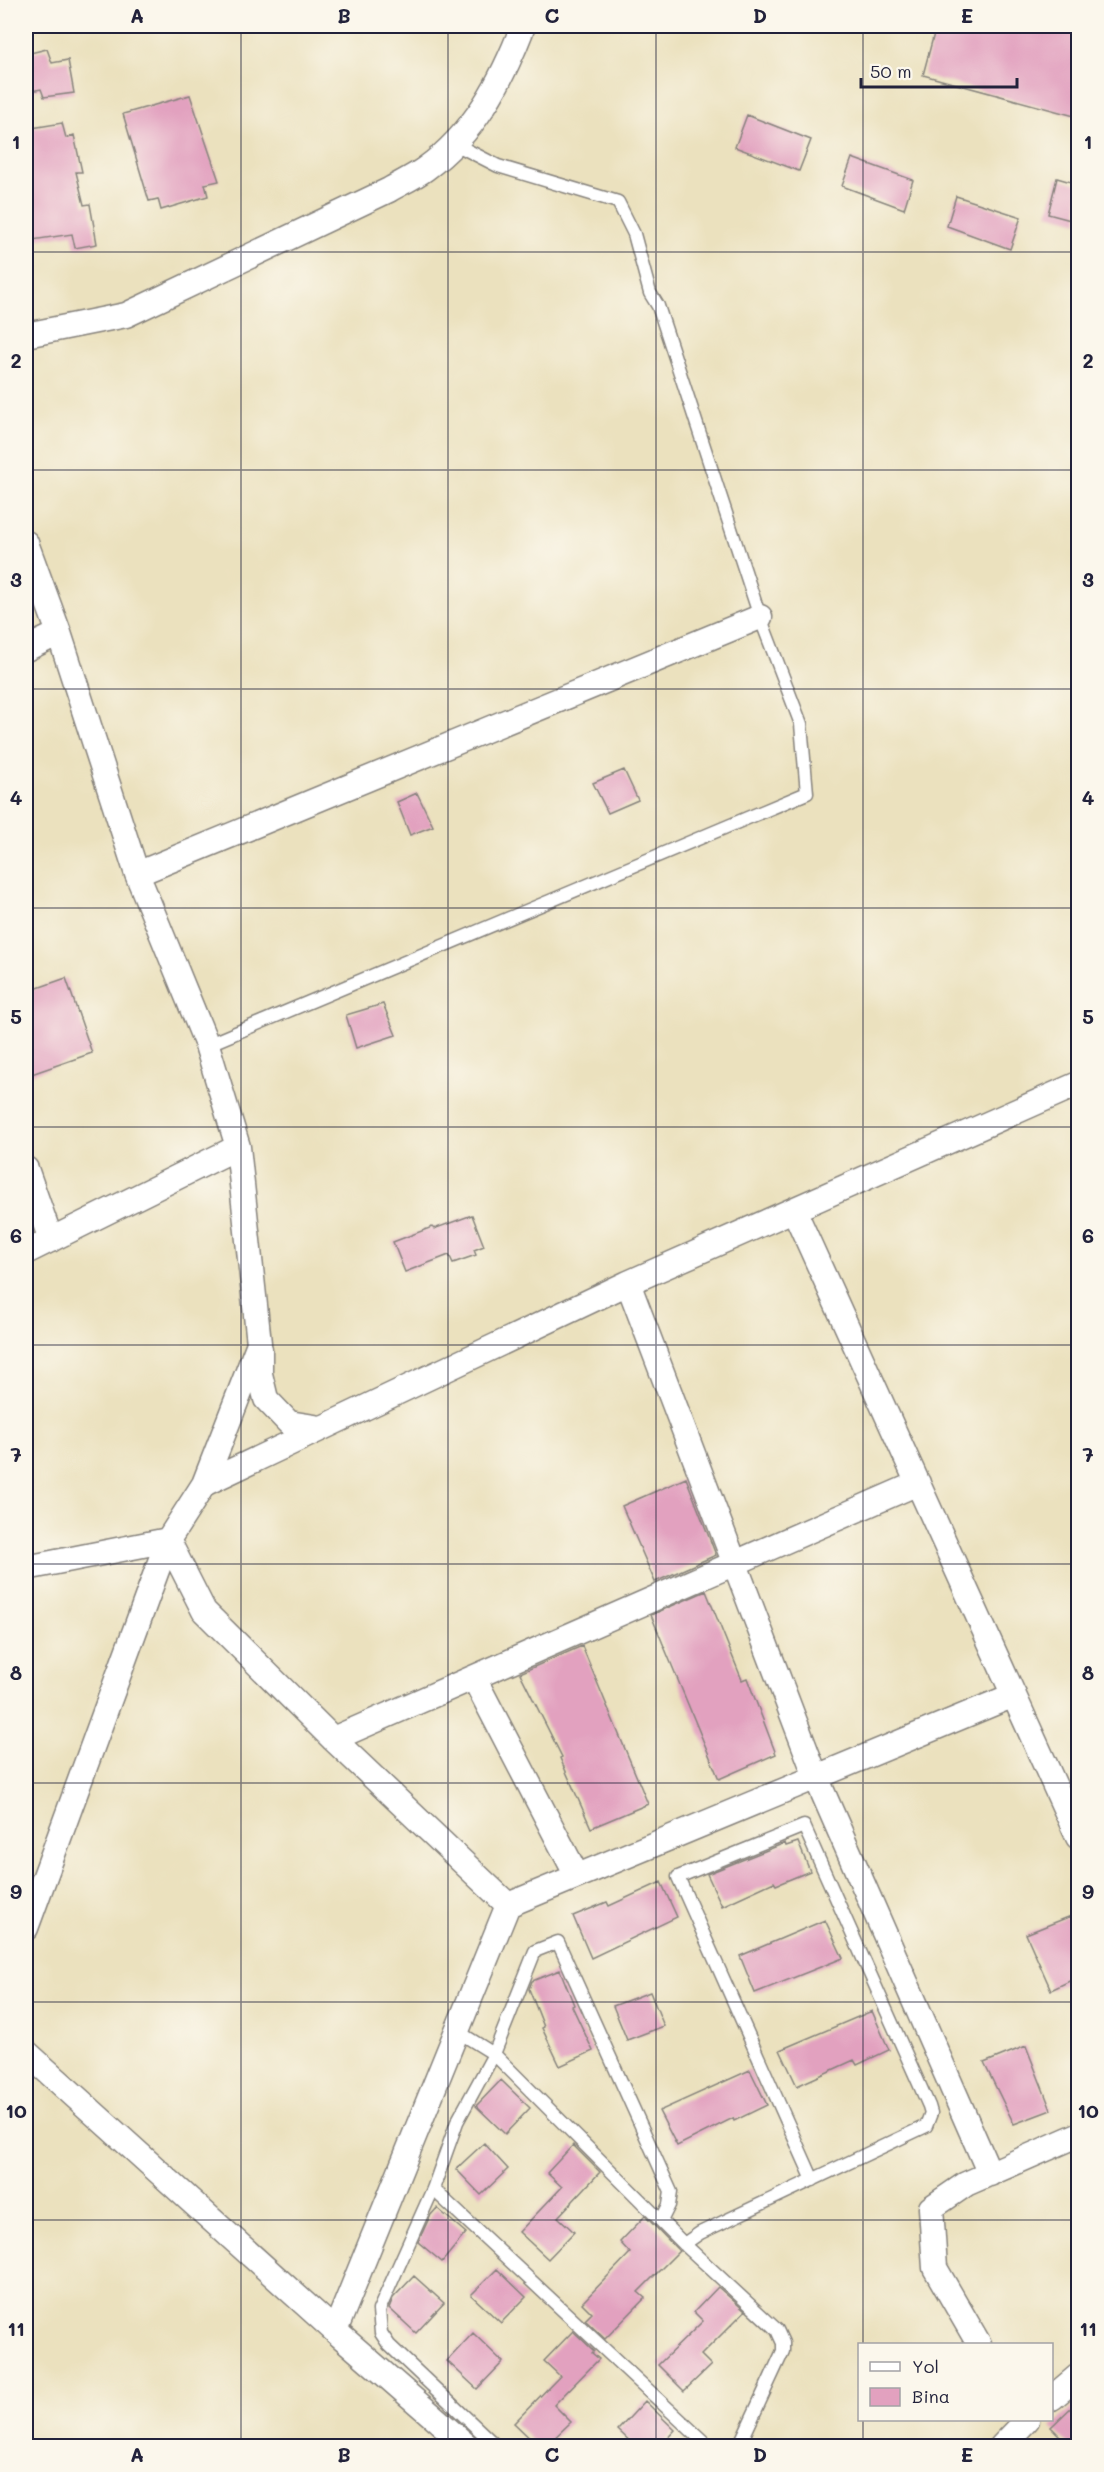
<svg xmlns="http://www.w3.org/2000/svg" width="1104" height="2472" font-family="Mali,sans-serif">
	<style>
		.building { fill: #e2a1bf }
		.lines { fill: none; stroke-linecap: round; stroke-linejoin: round }
		.lane-casing { stroke: #86827c; stroke-width: 15 }
		.street-casing { stroke: #86827c; stroke-width: 27 }
		.lane { stroke: #fff; stroke-width: 12 }
		.street { stroke: #fff; stroke-width: 24 }
		.grid { fill: none; stroke: #22223b; stroke-width: 1.5; stroke-opacity: 0.55 }
		.neatline { fill: none; stroke: #22223b; stroke-width: 2 }
		.grid-label { font-size: 20px; text-anchor: middle; font-weight: bold; fill: #22223b }
	</style>
	<rect width="100%" height="100%" fill="#fbf7ec"/>
	<filter id="ink" filterUnits="userSpaceOnUse"><feTurbulence type="fractalNoise" baseFrequency=".0167" numOctaves="2"/><feDisplacementMap in="SourceGraphic" scale="12" xChannelSelector="R" yChannelSelector="G"/><feConvolveMatrix kernelMatrix="1 2 1 2 8 2 1 2 1" color-interpolation-filters="sRGB"/></filter>
	<filter id="wash" filterUnits="userSpaceOnUse"><feTurbulence type="fractalNoise" baseFrequency=".008" numOctaves="4" result="noise"/><feDisplacementMap in="SourceGraphic" scale="24" xChannelSelector="R" yChannelSelector="G"/><feGaussianBlur stdDeviation="1.35" result="paint"/><feColorMatrix in="noise" values="0 0 0 0 0 0 0 0 0 0 0 0 0 0 0 0 0 1.4 0 .05"/><feComposite in="paint" operator="in"/></filter>
	<g filter="url(#wash)">
		<rect width="100%" height="100%" fill="#ebe1be"/>
		<g id="blocks">
			<path class="building" d="M936,26h142v91l-155,-42z
				M47,49l5,14 16,-3 6,33 -30,4 -3,-8 -15,3v-38z
				M190,95l29,86 -14,3 3,12 -47,14 -3,-11 -9,2 -26,-87z
				M747,115l64,25 -12,31 -64,-24z
				M62,123l4,15 8,-3 8,37h-6l8,33 6,-1 7,40 -22,4 -3,-14 -46,7v-112z
				M852,158l61,22 -9,29 -62,-23z
				M1057,178l21,6v38l-30,-8z
				M956,196l65,21 -11,32 -63,-23z
				M624,770l14,30 -30,13 -15,-30z
				M417,793l16,33 -23,9 -13,-33z
				M66,978l26,75 -66,23v-84z
				M383,1004l13,31 -40,13 -10,-33z
				M472,1215l12,31 -10,4 2,5 -23,8 -4,-8 -44,17 -12,-30 39,-15 2,2z
				M686,1478l30,77 -61,27 -33,-76z
				M706,1591l36,89 5,-2 29,76 -57,25 -68,-164z
				M582,1646l66,158 -57,24 -31,-70 2,-1 -42,-84z
				M798,1842l12,29 -34,14 -2,-3 -52,24 -15,-32 78,-31 1,3z
				M661,1882l16,35 -86,41 -18,-42 34,-14 2,4z
				M1071,1916l7,16v45l-27,13 -25,-56z
				M825,1920l18,38 -88,35 -15,-37z
				M560,1970l14,35 -2,1 21,45 -33,15 -18,-38 2,-1 -15,-38 3,-8z
				M650,1992l14,34 -37,14 -14,-34z
				M872,2011l17,39 -32,15 -3,-5 -57,26 -17,-36z
				M1026,2046l25,64 -37,14 -30,-61z
				M750,2070l17,35 -33,16 -1,-3 -56,28 -18,-35z
				M501,2080l29,28 -25,26 -29,-28z
				M484,2143l24,26 -27,26 -25,-26z
				M573,2145l27,27 -42,45 16,15 -26,27 -29,-27 43,-45 -15,-14z
				M437,2208l29,25 -24,29 -24,-20 12,-26z
				M645,2216l34,35 -41,41 7,6 -40,41 -20,-19 7,-7 -10,-10 48,-50 -10,-11z
				M497,2269l29,28 -25,26 -30,-28z
				M414,2276l30,27 -28,30 -27,-25 4,-10z
				M718,2287l27,24 -44,44 10,10 -27,26 -26,-26 45,-44 -9,-9z
				M573,2331l21,20 -2,2 7,6 -45,46 17,17 -25,24h-8l-24,-23 46,-47 -16,-15z
				M473,2333l30,29 -26,27 -30,-28z
				M645,2401l30,29 -15,16h-25l-17,-16z
				M1078,2401v45h-8l-19,-19z"/>
		</g>
	</g>
	<g filter="url(#ink)">
		<use href="#blocks" fill-opacity="0" stroke="#86827c" stroke-width="1.5"/>
		<g class="lines">
			<defs>
				<path id="lane" d="M207,1045l600,-252 -6,-69 -41,-107 -102,-311 -8,-13 -16,-59 -16,-32 -120,-36 -43,-22
					M457,2031l37,23 190,190 93,86 6,13v8l-44,95
					M433,2189l275,257
					M684,2244l16,-11 226,-107 5,-13 -2,-7 -125,-280 -126,51 135,303
					M496,2446l-107,-101 -8,-12 -2,-23 54,-121 24,-67 37,-68 41,-103 23,-9 113,250 -2,13 -8,16"/>
				<path id="street" d="M26,335l100,-20 263,-125c12,-7 25,-13 36,-21 49,-35 77,-88 98,-143
					M26,543l33,90 78,241 70,171 31,102 21,196 -55,141 -36,56 -142,28
					M26,649l33,-16
					M137,874l623,-257
					M26,1169l25,71
					M794,1210l284,627
					M26,1252l212,-105
					M628,1283l188,494 174,397
					M260,1349v25l6,25 23,24 32,5
					M204,1484l424,-201 450,-199
					M168,1540l36,71 129,128 175,166
					M474,1678l103,198
					M333,1739l585,-256
					M26,1928l142,-388
					M26,2052l309,279 173,-426 506,-210
					M335,2331l132,115
					M979,2344l-44,-76 -4,-60 35,-24 112,-49
					M1052,2398l26,-22
					M1002,2446l25,-26"/>
			</defs>
			<use href="#lane" class="lane-casing"/>
			<use href="#street" class="street-casing"/>
			<use href="#lane" class="lane"/>
			<use href="#street" class="street"/>
		</g>
	</g>
	<path class="grid" d="M241,26v2420M448,26v2420M656,26v2420M863,26v2318M26,252h1052M26,470h1052M26,689h1052M26,908h1052M26,1127h1052M26,1345h1052M26,1564h1052M26,1783h1052M26,2002h1052M26,2220h1052M863,2420v26"/>
	<rect width="1104" height="2472" fill="none" stroke="#fbf7ec" stroke-width="66"/>
	<rect x="858" y="2343" width="195" height="78" fill="#fbf7ec" stroke="#a4a2a5" stroke-width="1.5"/>
	<rect x="870" y="2362" width="30" height="9" fill="#ffffff" stroke="#a4a2a5" stroke-width="1.5"/>
	<text x="912" y="2373" font-size="18" fill="#22223b">Yol</text>
	<rect x="870" y="2388" width="30" height="18" fill="#e2a1bf" stroke="#a4a2a5" stroke-width="1.5"/>
	<text x="912" y="2403" font-size="18" fill="#22223b">Bina</text>
	<path d="M861 78v9h156v-9" fill="none" stroke="#22223b" stroke-width="3"/>
	<text x="870" y="78" font-size="18" fill="#22223b" stroke="#fbf7ec" stroke-width="4.5" paint-order="stroke">50 m</text>
	<rect x="33" y="33" width="1038" height="2406" class="neatline"/>
	<g class="grid-label">
		<text x="137" y="23">A</text>
		<text x="344" y="23">B</text>
		<text x="552" y="23">C</text>
		<text x="760" y="23">D</text>
		<text x="967" y="23">E</text>
		<text x="16" y="149">1</text>
		<text x="1088" y="149">1</text>
		<text x="16" y="368">2</text>
		<text x="1088" y="368">2</text>
		<text x="16" y="587">3</text>
		<text x="1088" y="587">3</text>
		<text x="16" y="805">4</text>
		<text x="1088" y="805">4</text>
		<text x="16" y="1024">5</text>
		<text x="1088" y="1024">5</text>
		<text x="16" y="1243">6</text>
		<text x="1088" y="1243">6</text>
		<text x="16" y="1462">7</text>
		<text x="1088" y="1462">7</text>
		<text x="16" y="1680">8</text>
		<text x="1088" y="1680">8</text>
		<text x="16" y="1899">9</text>
		<text x="1088" y="1899">9</text>
		<text x="16" y="2118">10</text>
		<text x="1088" y="2118">10</text>
		<text x="16" y="2336">11</text>
		<text x="1088" y="2336">11</text>
		<text x="137" y="2462">A</text>
		<text x="344" y="2462">B</text>
		<text x="552" y="2462">C</text>
		<text x="760" y="2462">D</text>
		<text x="967" y="2462">E</text>
	</g>
</svg>
